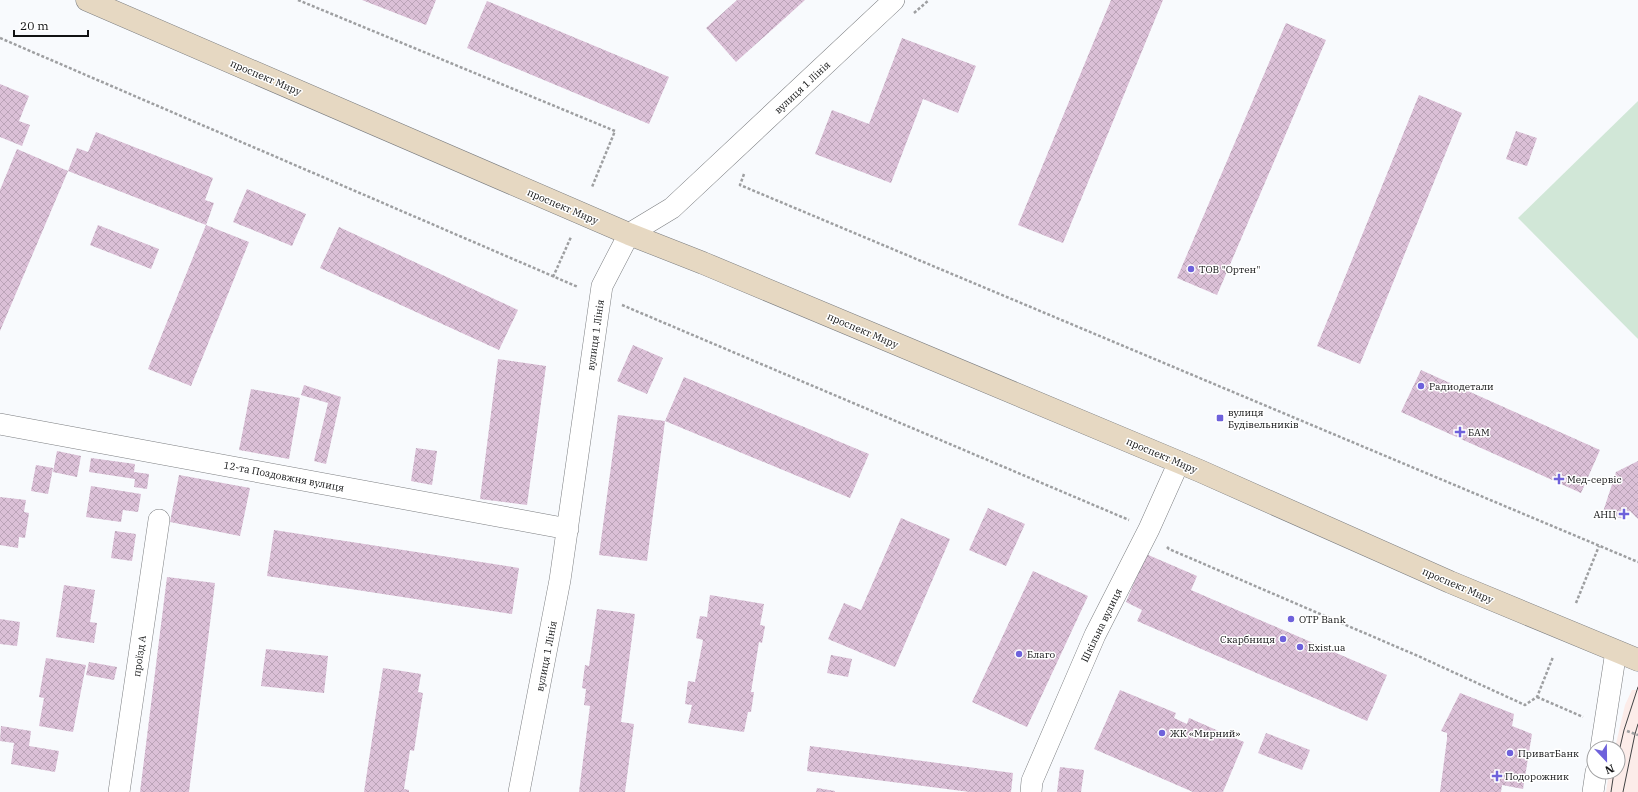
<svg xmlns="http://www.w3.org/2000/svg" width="1638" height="792" font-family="'IBM Plex Serif',serif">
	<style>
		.commercial { fill: #fcece9 }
		.green { fill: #d1e7d7 }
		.building { fill: url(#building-cross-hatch) }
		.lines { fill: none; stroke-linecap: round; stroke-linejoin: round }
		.minor-casing { stroke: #7c7e81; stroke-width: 22 }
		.secondary-casing { stroke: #7c7e81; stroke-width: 23 }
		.path { stroke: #9e9fa1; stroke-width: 2.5; stroke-dasharray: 3 2; stroke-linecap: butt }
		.minor { stroke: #fff; stroke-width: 21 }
		.secondary { stroke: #e6d8c2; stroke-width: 22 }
		.tram { stroke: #424344; stroke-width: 1 }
		.poi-dot { fill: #6e61db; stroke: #fff; stroke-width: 1.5 }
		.labels { text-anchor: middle; stroke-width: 3; stroke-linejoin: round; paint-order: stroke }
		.street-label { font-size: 10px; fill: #111213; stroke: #fff }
		.poi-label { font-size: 10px; fill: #111213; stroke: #fff; text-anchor: start }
	</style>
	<defs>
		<pattern id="building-cross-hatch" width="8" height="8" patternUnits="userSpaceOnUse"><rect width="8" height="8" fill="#dbc0d7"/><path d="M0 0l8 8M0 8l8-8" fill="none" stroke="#bba4b8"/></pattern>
	</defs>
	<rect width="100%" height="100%" fill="#f8fafd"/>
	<path class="commercial" d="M1632,690h6v102h-32l3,-20h9v-24h-3l10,-43z"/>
	<path class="green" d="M1638,101v238l-120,-121z"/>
	<path class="building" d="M362,0h74l-10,25z
		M737,0h68l-69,62 -30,-34z
		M1111,0h52l-100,243 -45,-18z
		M487,1l182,76 -20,47 -182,-76z
		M1286,23l40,17 -109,255 -40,-17z
		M902,38l74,28 -18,47 -35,-14 -32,84 -76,-29 17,-44 37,14z
		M0,84l29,12 -10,25 11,4 -8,21 -22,-9z
		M1419,95l43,18 -102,251 -43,-18z
		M1516,131l21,7 -10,28 -21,-7z
		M96,132l117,46 -8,22 9,3 -8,22 -138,-54 -68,160v-141l17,-41 51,22 9,-23 11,4z
		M247,189l59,25 -14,32 -59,-24z
		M98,225l61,24 -8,20 -61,-24z
		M206,225l43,17 -58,144 -43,-17z
		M339,227l179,83 -19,40 -179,-82z
		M633,345l30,13 -16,36 -30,-13z
		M498,359l48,7 -19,139 -47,-6z
		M1421,370l179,80 -19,43 -180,-81z
		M684,377l185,77 -19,44 -185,-77z
		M304,385l37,12 -15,67 -12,-3 14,-58 -27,-8z
		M251,389l49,9 -11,61 -50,-9z
		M618,415l47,6 -18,140 -48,-6z
		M416,448l21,3 -5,34 -21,-4z
		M57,451l24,5 -4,21 -24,-5z
		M91,458l44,6 -1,8 15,2 -2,15 -13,-2 1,-8 -46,-7z
		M1638,461v58l-7,-7 -8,7 -20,-7 13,-40z
		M36,465l17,3 -5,26 -17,-3z
		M179,475l71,13 -10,48 -70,-14z
		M91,486l50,8 -3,18 -15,-2 -2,12 -35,-5z
		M0,497l26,3 -2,12 5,1 -4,25 -6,-1 -1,11 -18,-3z
		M988,508l37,16 -19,42 -37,-16z
		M901,518l49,21 -55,128 -67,-28 16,-36 17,7z
		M274,530l245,38 -7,46 -245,-38z
		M115,531l21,3 -4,27 -21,-3z
		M1146,554l51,22 -6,14 196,85 -20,46 -230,-100 5,-11 -16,-8z
		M1033,571l55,25 -61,131 -55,-25z
		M167,577l48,6 -26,209h-49z
		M64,585l31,5 -5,32 7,1 -3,20 -38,-6z
		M710,595l54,9 -4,21 5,1 -3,17 -3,-1 -8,50h3l-3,20h-3l-4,20 -56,-9 4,-18 -7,-1 3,-23 7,1 8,-42 -7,-2 4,-22 7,1z
		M597,609l38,5 -14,108 13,2 -9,68h-46l11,-86 -6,-1 2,-16 -4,-1 3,-23 4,1z
		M0,619l20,3 -3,24 -17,-2z
		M266,649l62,7 -4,37 -63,-7z
		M831,655l21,4 -4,18 -21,-4z
		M46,658l40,7 -13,67 -34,-6 5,-28 -5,-1z
		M89,662l28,5 -3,13 -28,-5z
		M383,668l38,6 -3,18 5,1 -9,58 -4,-1 -6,39 5,1v2h-45z
		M1120,690l56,23 -2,5 13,6 2,-6 55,24 -21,50h-30l-99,-43z
		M1460,693l54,21 -2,12 20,8 -9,55 -21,-4 -1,7h-61l7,-53v-6l-6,-2z
		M1,726l30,5 -2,15 30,5 -4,21 -44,-8 3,-21 -14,-2z
		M1266,733l44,17 -8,20 -44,-17z
		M810,746l203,27 -2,19h-41l-163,-21z
		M1060,767l24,3 -3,22h-24z
		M817,788l18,3v1h-19z"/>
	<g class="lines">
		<defs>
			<path id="minor" d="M0,424l568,105
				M1601,748l15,-97
				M119,792l40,-272
				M519,792l41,-212 42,-294 27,-52 43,-26 222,-208
				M1031,792l1,-11 63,-146 54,-106 30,-67
				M1593,792l3,-20"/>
			<path id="secondary" d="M87,0l542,234 74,29 497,208 250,111 188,78"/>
		</defs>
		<use href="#minor" class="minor-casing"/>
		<use href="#secondary" class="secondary-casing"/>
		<path class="path" d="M298,0l317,131 -23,56
			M914,13l15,-13
			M0,38l578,249
			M744,174l-4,11 898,377
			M553,277l18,-40
			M622,305l507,215
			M1167,547l2,2 249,107 107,49 12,-8 16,-40
			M1576,603l23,-57
			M1537,697l46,20
			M1627,731l11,4"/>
		<use href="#minor" class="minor"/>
		<use href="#secondary" class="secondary"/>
		<path class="tram" d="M1618,756l6,-26 14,-43
			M1611,792l3,-20
			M1623,792l12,-58 3,-10"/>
	</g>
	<g class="poi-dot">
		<circle cx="1191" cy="269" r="4"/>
		<circle cx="1421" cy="386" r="4"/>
		<rect x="1216" y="414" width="8" height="8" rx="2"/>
		<path d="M1458 426h4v4h4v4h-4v4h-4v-4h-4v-4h4z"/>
		<path d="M1557 473h4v4h4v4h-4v4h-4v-4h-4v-4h4z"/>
		<path d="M1622 508h4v4h4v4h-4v4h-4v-4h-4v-4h4z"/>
		<circle cx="1291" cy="619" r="4"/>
		<circle cx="1283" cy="639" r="4"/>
		<circle cx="1300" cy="647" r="4"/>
		<circle cx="1019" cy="654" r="4"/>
		<circle cx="1162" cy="733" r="4"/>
		<circle cx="1510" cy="753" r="4"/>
		<path d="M1495 770h4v4h4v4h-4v4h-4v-4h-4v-4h4z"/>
	</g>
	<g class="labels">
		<g class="street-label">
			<text transform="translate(266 77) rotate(23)" y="4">проспект Миру</text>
			<text transform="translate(802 87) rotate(-43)" y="4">вулиця 1 Лінія</text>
			<text transform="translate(563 206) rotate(23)" y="4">проспект Миру</text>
			<text transform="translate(863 330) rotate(23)" y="4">проспект Миру</text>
			<text transform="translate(595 335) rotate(-82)" y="4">вулиця 1 Лінія</text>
			<text transform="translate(1162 455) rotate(23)" y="4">проспект Миру</text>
			<text transform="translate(284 476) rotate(11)" y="4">12-та Поздовжня вулиця</text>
			<text transform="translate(1458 585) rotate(23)" y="4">проспект Миру</text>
			<text transform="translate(1101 625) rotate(-64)" y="4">Шкільна вулиця</text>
			<text transform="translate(139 656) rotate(-82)" y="4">проїзд А</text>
			<text transform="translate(546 656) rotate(-79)" y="4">вулиця 1 Лінія</text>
		</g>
		<g class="poi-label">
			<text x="1199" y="273">ТОВ "Ортен"</text>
			<text x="1429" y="390">Радиодетали</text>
			<text x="1228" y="416">вулиця<tspan x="1228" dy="12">Будівельників</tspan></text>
			<text x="1468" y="436">БАМ</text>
			<text x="1567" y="483">Мед-сервіс</text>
			<text x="1616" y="518" text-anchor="end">АНЦ</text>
			<text x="1299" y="623">OTP Bank</text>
			<text x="1275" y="643" text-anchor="end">Скарбниця</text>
			<text x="1308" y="651">Exist.ua</text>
			<text x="1027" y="658">Благо</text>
			<text x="1170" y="737">ЖК «Мирний»</text>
			<text x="1518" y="757">ПриватБанк</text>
			<text x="1505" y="780">Подорожник</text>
		</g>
	</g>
	<g transform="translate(1606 760) rotate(158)"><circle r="19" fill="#ffffff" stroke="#a0a0a1"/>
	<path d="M0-3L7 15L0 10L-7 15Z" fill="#6e61db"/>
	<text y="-6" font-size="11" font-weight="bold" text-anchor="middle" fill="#111213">N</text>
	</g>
	<path d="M14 30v6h74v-6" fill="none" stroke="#111213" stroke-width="2"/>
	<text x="20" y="30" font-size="12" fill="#111213" stroke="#ffffff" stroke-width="3" paint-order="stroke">20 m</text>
</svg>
